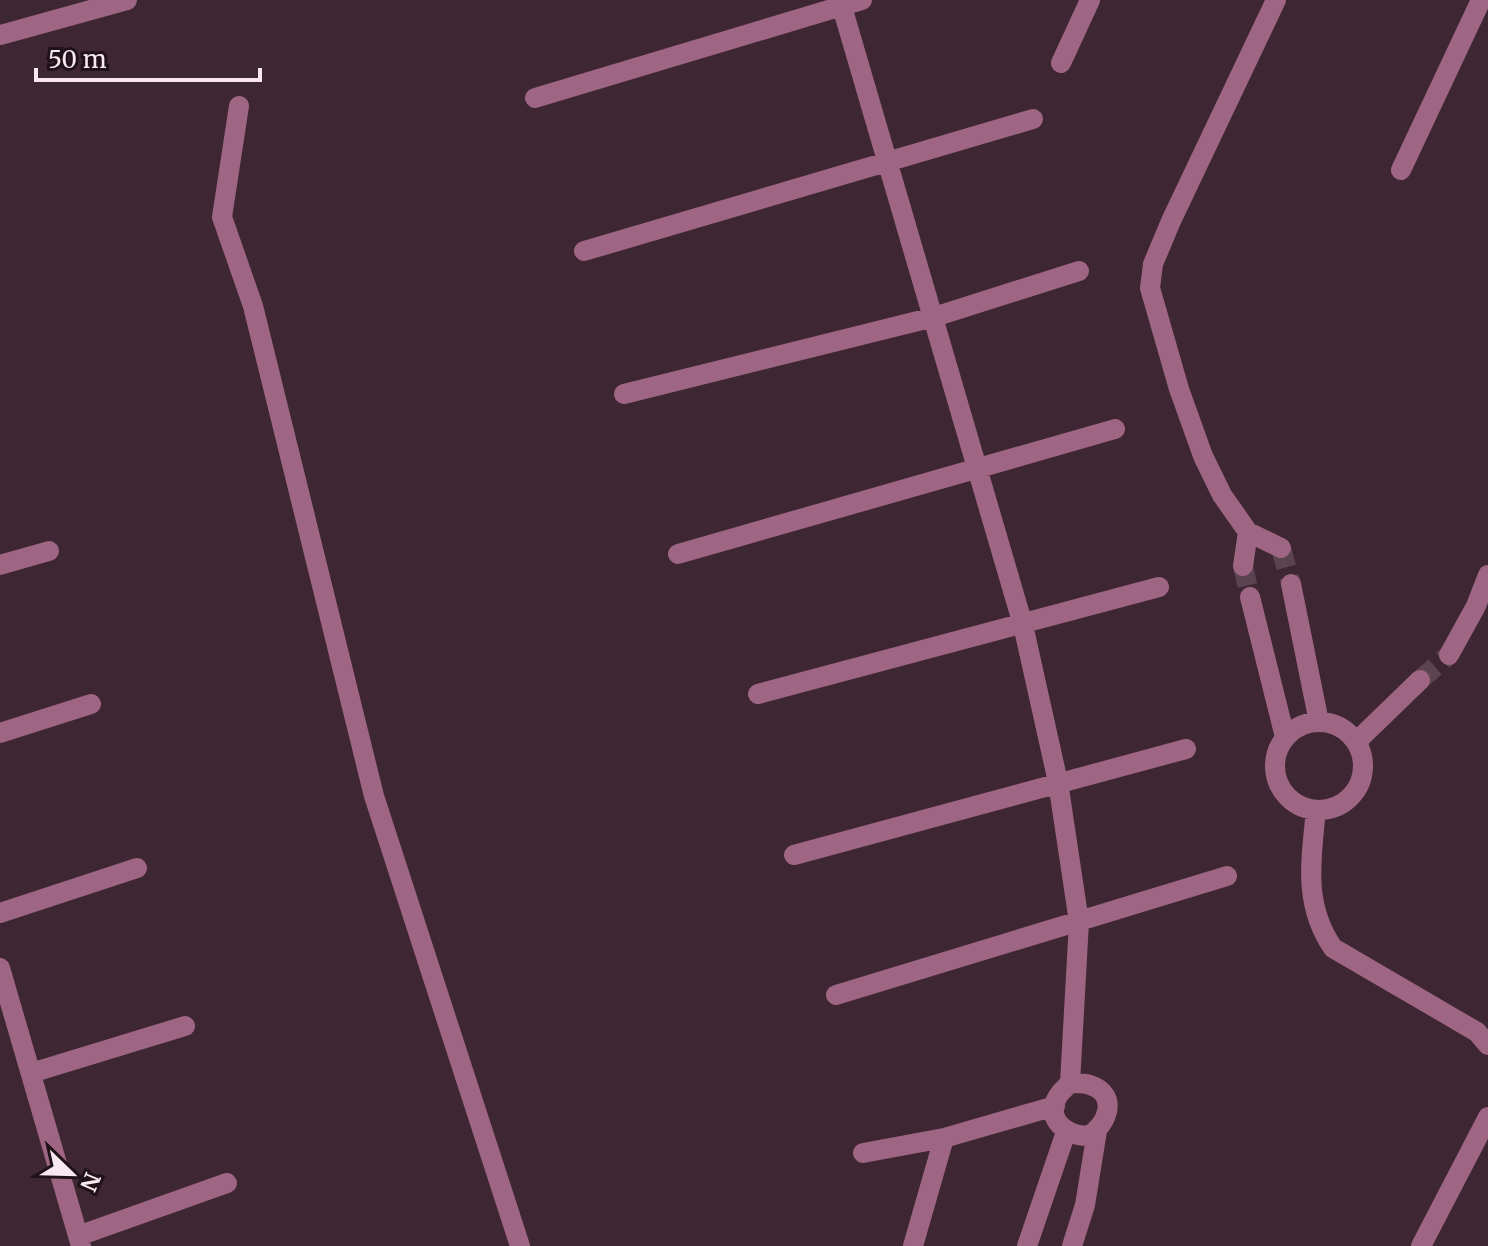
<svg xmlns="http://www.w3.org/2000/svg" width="1488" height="1246" font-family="Merriweather,serif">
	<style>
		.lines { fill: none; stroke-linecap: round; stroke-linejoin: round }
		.minor-tunnel { stroke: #5b434f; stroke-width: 20; stroke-dasharray: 20 10; stroke-linecap: butt }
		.minor { stroke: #9f6683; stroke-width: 20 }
	</style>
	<rect width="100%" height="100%" fill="#3f2633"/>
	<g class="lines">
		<path class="minor-tunnel" d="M1281,548l10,36
			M1243,566l7,31
			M1420,680l29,-25"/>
		<path class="minor" d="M840,0l183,625 35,157 21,140 -9,161
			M0,35l127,-35
			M1061,63l29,-63
			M535,98l327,-98
			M239,106l-17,111 31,89 121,490 146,450
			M1401,170l80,-170
			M584,251l449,-132
			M624,394l310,-77 145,-46
			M1248,532l-26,-37 -19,-39 -24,-67 -29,-101 3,-24 18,-43 105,-221
			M678,554l437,-125
			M0,565l49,-14
			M1243,566l5,-34 33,16
			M1291,584l28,138
			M1250,597l35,140
			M1449,655l27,-49 12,-31
			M758,694l401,-107
			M1275 766a44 44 0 1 1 88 0a44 44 0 1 1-88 0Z
			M0,733l91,-29
			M1356,742l64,-62
			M1316,810c-5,51 -13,94 17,138l144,84 11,13
			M794,855l392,-106
			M0,913l137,-45
			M0,968l81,278
			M836,995l391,-119
			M31,1073l154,-47
			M1070,1083c6,0 15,0 20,2 29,9 18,40 -2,51 -25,0 -46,-21 -27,-44 3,-3 6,-6 9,-9z
			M863,1153l81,-15 111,-32
			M78,1236l149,-53
			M913,1246l31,-108
			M1027,1246l39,-114
			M1072,1246l13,-41 12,-74
			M1421,1246l67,-129"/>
	</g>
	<g transform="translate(72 1174) rotate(113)" stroke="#1f1319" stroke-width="6" paint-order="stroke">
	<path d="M0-6L14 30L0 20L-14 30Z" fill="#f9e8ef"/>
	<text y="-12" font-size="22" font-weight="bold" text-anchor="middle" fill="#f9e8ef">N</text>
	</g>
	<path d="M36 68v12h224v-12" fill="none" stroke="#f9e8ef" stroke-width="4"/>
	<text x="48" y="68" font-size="24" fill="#f9e8ef" stroke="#1f1319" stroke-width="6" paint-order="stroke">50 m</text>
</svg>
